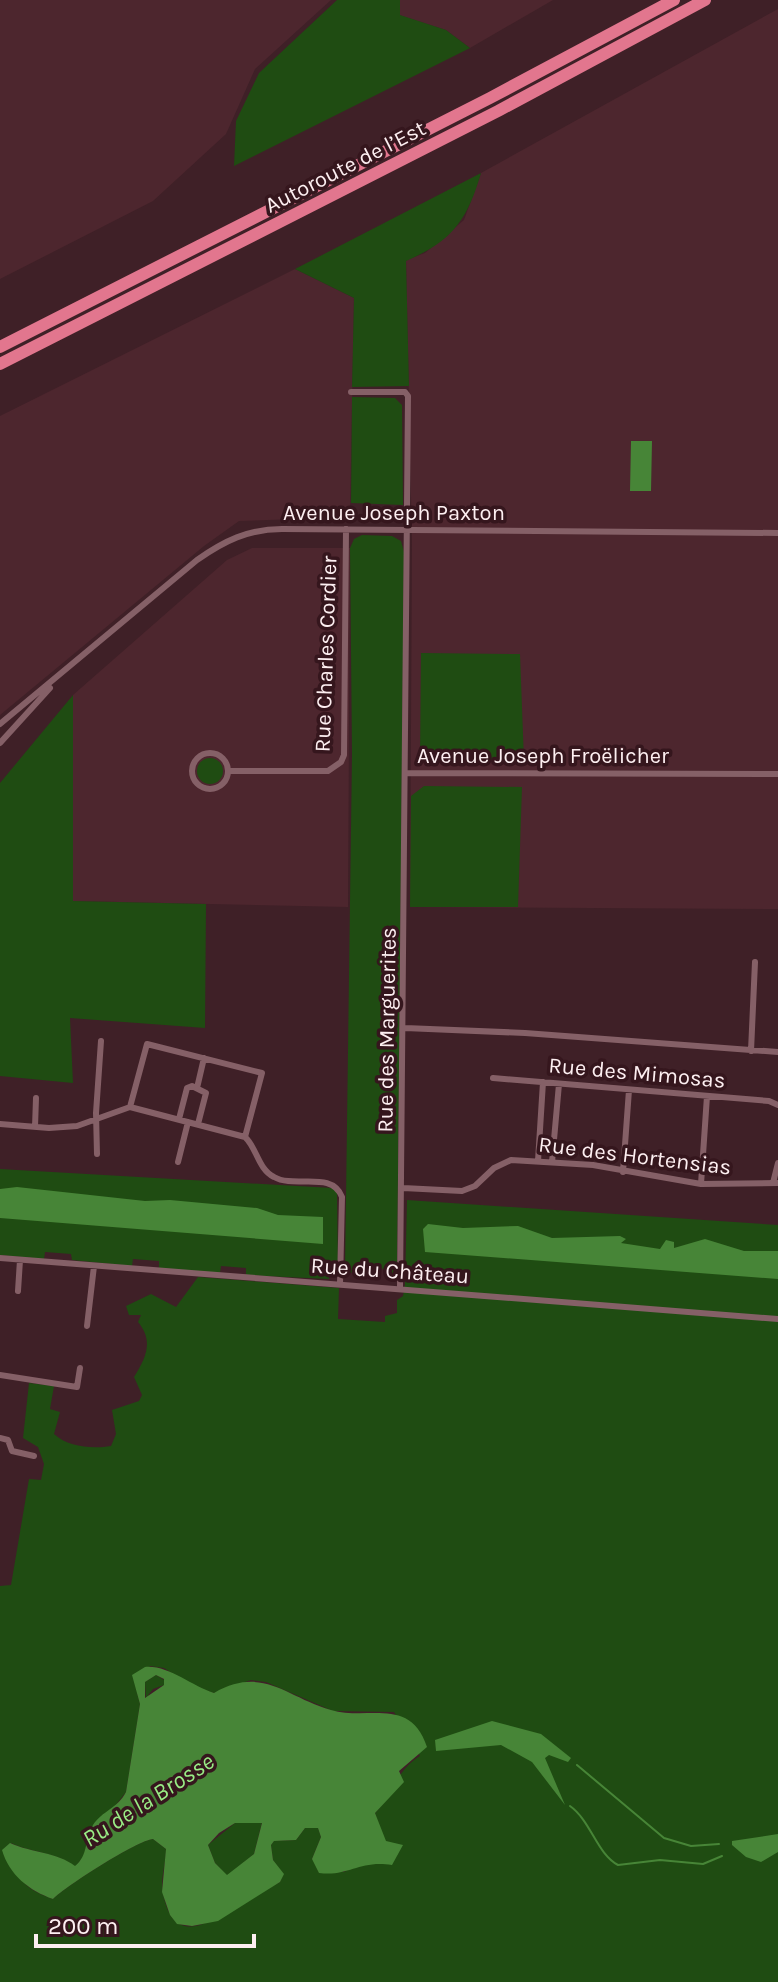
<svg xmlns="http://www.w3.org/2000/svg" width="778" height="1982" font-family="Karla,sans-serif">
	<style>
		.built { fill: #4d262e }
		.green { fill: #1f4c12; fill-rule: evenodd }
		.water { fill: #478537; fill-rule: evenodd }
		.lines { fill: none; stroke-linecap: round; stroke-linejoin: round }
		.stream { stroke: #478537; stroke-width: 2 }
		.street { stroke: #856067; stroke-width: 6 }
		.highway { stroke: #e2768e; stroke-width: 12 }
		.labels { text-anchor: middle; stroke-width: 7; stroke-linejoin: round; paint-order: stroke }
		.street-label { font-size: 22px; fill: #fdeff1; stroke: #35161d }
		.water-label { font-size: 24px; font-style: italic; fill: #99ec85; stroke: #35161d }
	</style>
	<rect width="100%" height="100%" fill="#3f2027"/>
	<path class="built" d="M0,0h331l-76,69 -29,65 -73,67 -153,78z
		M400,0h153l-83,48 -24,-18 -47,-15z
		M778,9v900l-368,-2 2,-364 -6,-283 19,-7 39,-33 17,-47z
		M295,269l59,29 -4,219 -111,4 -35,25 -204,169v-299z
		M252,548h98l-2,359 -275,-6v-206l154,-135z"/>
	<path class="green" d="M337,0h63v15l46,15 24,18 -236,118 2,-45 23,-48z
		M481,173c-14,48 -29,68 -75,88l3,125 -57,1 2,-89 -59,-29z
		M352,397l43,1 7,7 1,100 -52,-2z
		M362,535l30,1 9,5 3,11 -7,724 -10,-1 -4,-6 -13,-5 -13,9 -12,-1 7,-518 -2,-206 4,-9z
		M421,653l99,1 4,107 -104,-1z
		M73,695v206l133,3 -1,124 -135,-10 3,65 -73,-7v-293z
		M197 771a13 13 0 1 1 26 0a13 13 0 1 1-26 0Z
		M424,786l98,1 -4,120h-108l1,-111z
		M0,1169l332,19 5,4 1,78h-8l-1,9 -83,-4v-7l-25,-2 -1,7 -61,-5v-7l-26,-2 -1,7 -60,-6 -1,-6 -26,-2 -1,7 -44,-4z
		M407,1200l371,25v757h-778v-396l11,-1 18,-106 12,1 3,-16 -6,-17 -15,-9 6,-55 25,3 -4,23 10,3 -6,22c14,13 38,15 57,12l5,-12 -4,-24 27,-9 3,-6 -8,-18c12,-19 20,-36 4,-55l3,-7h-12l-3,-9 25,-12 25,13 22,-30 141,11 -1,31 47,3v-6l12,-3v-13l6,-4 2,-12zM150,1666l14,2 30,19 20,6 37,-13 15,2 67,29 61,1 26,44c-24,14 -26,38 -45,57l17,51h-34l-14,8 -32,-13 9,-22 -3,-9h-13l-9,12 -22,1 -3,4 2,15 10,14 -3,8c-16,9 -34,18 -49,27 -31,20 -59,32 -68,-16 -3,-15 3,-29 3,-44l-13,-10c-15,1 -87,47 -100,60 -34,-12 -36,-22 -42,-56 21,10 46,9 64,24l10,-12 2,-14 39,-49 14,-88 -3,-11z
		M156,1675l8,5v5l-11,4 -7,9 -1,-16z
		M262,1822l-8,32 -27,22 -12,-13 -7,-18 27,-22z"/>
	<path class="water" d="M631,441h21l-1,50h-21z
		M17,1187l128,14 25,-1 87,8 21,7 45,2v27l-323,-26v-29z
		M428,1224l35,4 55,-2 34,12 68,-2 6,3 -5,4 39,6 6,-9 8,2v6l31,-9 39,12h34v28l-353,-27 -2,-23z
		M145,1667c24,-2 46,19 69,26 49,-28 72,4 117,17 37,11 79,-14 96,37l-28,24 5,11 -29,31 11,28 17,4 -11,20c-34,-5 -43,12 -73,8l-7,-14 9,-22 -3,-9h-13l-9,12 -22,1 -3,4 2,15 11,14 -4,8 -62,39 -26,5 -15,-2 -7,-9 -8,-23 4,-43 -13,-10c-15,1 -87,47 -100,60 -23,-8 -44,-24 -51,-49l8,-7c22,10 47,9 65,23 14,-11 9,-27 18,-41 9,-14 25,-17 33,-33l14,-88 -8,-29zM156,1675l8,4v6l-19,13v-16zM235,1823h27l-8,31 -27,21 -12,-12 -7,-18 11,-12z
		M492,1721l49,13 30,24 -3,4 -19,-7 -4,3 20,47 -33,-43 -31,-17 -65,6 -1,-11z
		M778,1834v18l-17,10 -15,-5 -14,-12v-4z"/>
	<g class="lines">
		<path class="stream" d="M577,1765l87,73 27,8 28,-2
			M570,1806c21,15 27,48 48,59l42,-5 43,4 19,-8"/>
		<path class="street" d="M351,392h54l3,4 -8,892
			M0,724l197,-164c27,-19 51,-31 85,-31l496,4
			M0,743l50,-55
			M192 771a18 18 0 1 1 36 0a18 18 0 1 1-36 0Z
			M228,771h100l13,-9 3,-7 2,-226
			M406,773l372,1
			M405,1028l120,5 253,19
			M751,1051l4,-89
			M493,1078l276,23 9,4
			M197,1088l7,-30
			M130,1107l17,-63 115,29 -17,64
			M179,1119l8,-31 5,-2 14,7 -8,31
			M0,1124l49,4 28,-2 53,-19 115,30c12,11 13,32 29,40 21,12 58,-7 68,20l-2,87
			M35,1127l1,-29
			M97,1154l-1,-41 5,-72
			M538,1161l5,-79
			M178,1162l10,-40
			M552,1162l7,-78
			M623,1172l6,-82
			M773,1183l5,-20
			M701,1184l6,-88
			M403,1188l59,3 13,-5 19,-18 17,-8 82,5 108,19 77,-1
			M0,1258l778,61
			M18,1291l2,-31
			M87,1326l7,-60
			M0,1375l77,12 3,-19
			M0,1438l8,2 4,11 22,5"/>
		<path class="highway" d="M0,347l490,-249 184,-98
			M0,364l498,-253 207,-111"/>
	</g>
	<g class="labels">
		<g class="street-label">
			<text transform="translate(345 166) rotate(-27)" y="8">Autoroute de l’Est</text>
			<text x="394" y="520">Avenue Joseph Paxton</text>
			<text transform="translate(325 654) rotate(-88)" y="8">Rue Charles Cordier</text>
			<text x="543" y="763">Avenue Joseph Froëlicher</text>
			<text transform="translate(386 1030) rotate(-89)" y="8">Rue des Marguerites</text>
			<text transform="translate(637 1072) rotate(5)" y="8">Rue des Mimosas</text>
			<text transform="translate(635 1155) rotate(7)" y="8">Rue des Hortensias</text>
			<text transform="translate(390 1270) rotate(4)" y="8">Rue du Château</text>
		</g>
		<g class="water-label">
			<text transform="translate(148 1800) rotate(-33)" y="8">Ru de la Brosse</text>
		</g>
	</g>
	<path d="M36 1934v12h218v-12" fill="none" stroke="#fdeff1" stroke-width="4"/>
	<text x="48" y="1934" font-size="24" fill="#fdeff1" stroke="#35161d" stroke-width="6" paint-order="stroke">200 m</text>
</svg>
